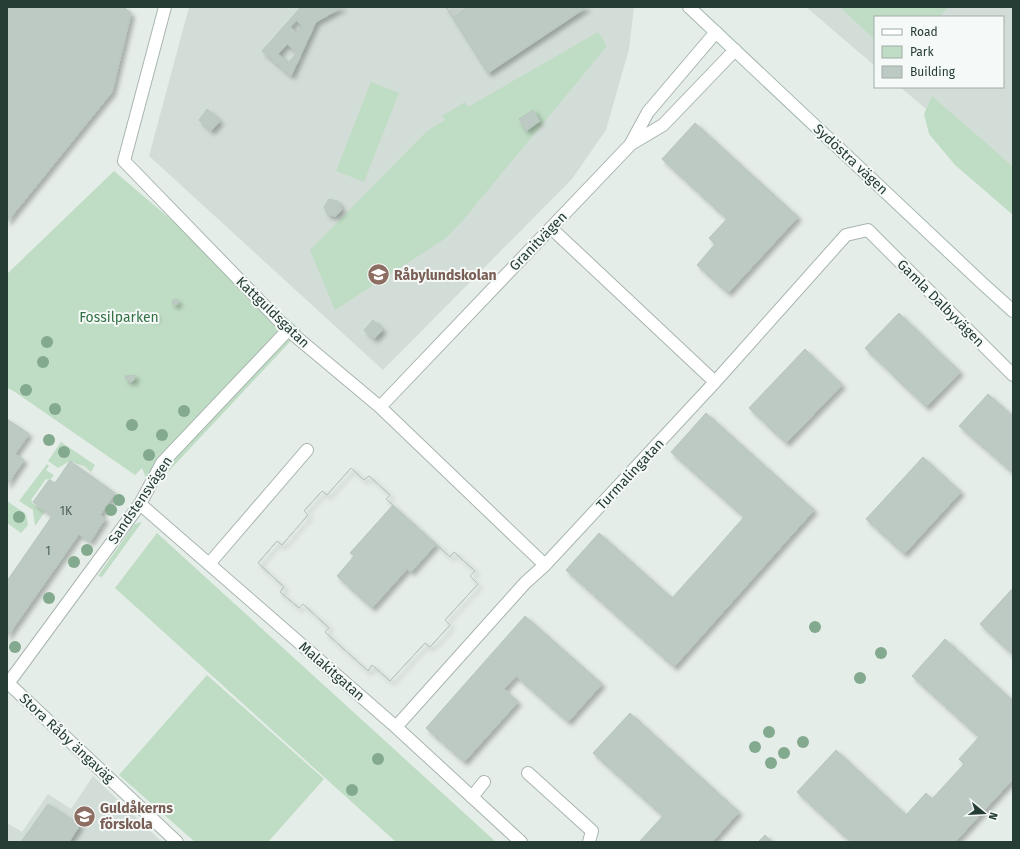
<svg xmlns="http://www.w3.org/2000/svg" width="1020" height="849" font-family="'Fira Sans',sans-serif">
	<style>
		.built { fill: #d3ddd7 }
		.green { fill: #bfdcc4 }
		.building { fill: #bdcac4; stroke: #b7c6be; fill-rule: evenodd; filter: url(#shadow) }
		.lines { fill: none; stroke-linecap: round; stroke-linejoin: round }
		.lane-casing { stroke: #a8b5ae; stroke-width: 14 }
		.street-casing { stroke: #a8b5ae; stroke-width: 14 }
		.secondary-casing { stroke: #a4b8af; stroke-width: 14 }
		.lane { stroke: #fff; stroke-width: 12 }
		.street { stroke: #fff; stroke-width: 12 }
		.secondary { stroke: #fff; stroke-width: 12 }
		.tree { fill: #83a98e }
		.labels { text-anchor: middle; stroke-width: 4; stroke-linejoin: round; paint-order: stroke }
		.number-label { font-size: 12px; fill: #4b6058 }
		.street-label { font-size: 14px; fill: #253d34; stroke: #f5f9f7 }
		.education-label { font-size: 14px; font-weight: bold; fill: #785e54; stroke: #f5f9f7; text-anchor: start }
		.park-label { font-size: 14px; fill: #327144; stroke: #f5f9f7 }
	</style>
	<defs>
		<filter id="shadow"><feDropShadow dx="3.5" dy="3.5" stdDeviation="2" flood-color="#0004"/></filter>
	</defs>
	<rect width="100%" height="100%" fill="#e5ede8"/>
	<path class="built" d="M189,7h445l-5,42 -23,81 -34,49 -189,191 -234,-214z
		M806,7h207v176l-113,-96h103v-70h-128v49z
		M93,776l69,66h-155v-19l15,9 26,-38 23,15z"/>
	<path class="green" d="M840,7h108l-9,10h-64v23z
		M598,32l9,14 -143,173 -18,19 -111,72 -25,-60 117,-119 18,-11 -3,-4 23,-14 3,5z
		M371,82l28,11 -35,89 -28,-11z
		M932,96l53,46 28,25v48l-58,-50 -26,-31 -5,-20z
		M114,171l187,159 -150,160 -9,-22 -7,7 -123,-85 -5,-2v-115h1z
		M61,442l34,23 -4,7 -7,-6 -14,-5 -12,7 -10,-7z
		M47,464l2,2 -3,4 8,5 -4,5 -4,-1 -15,21 2,2 -1,1 13,9 -10,14 -2,-16 -14,-9z
		M7,501l19,13 2,11 -7,8 -14,-10z
		M142,522l-40,55 -4,-1 35,-50 2,-2z
		M157,533l339,309h-100l-281,-254z
		M207,675l117,104 -56,63h-73l-76,-67z"/>
	<path class="building" d="M7,7h117l7,7 -19,78 -105,130z
		M301,7h42l-27,15 -25,54 -29,-25zM296,20l6,6 -6,6 -6,-5zM287,44l10,9 -9,10 -10,-9z
		M446,7h141l-99,66z
		M446,7h22l-15,10z
		M207,109l13,12 -9,10 -12,-11z
		M533,110l7,11 -14,10 -7,-12z
		M695,123l103,94 -70,76 -31,-28 18,-21 -6,-6 18,-19 -65,-60z
		M329,199l8,2 5,8 -6,7 -8,-1 -4,-8z
		M172 302a3 3 0 1 1 6 0a3 3 0 1 1-6 0Z
		M150 316a3 3 0 1 1 6 0a3 3 0 1 1-6 0Z
		M899,313l61,59 -34,35 -61,-59z
		M373,320l10,10 -9,9 -10,-9z
		M805,349l37,36 -56,58 -37,-35z
		M135,375l-1,5 -3,2 -4,-2 -2,-3v-1z
		M988,394l25,22v57l-54,-47z
		M706,413l108,97 -140,157 -108,-97 33,-37 73,65 36,-40 36,-41 -73,-65z
		M7,419l22,15 -14,20 9,6 -17,25z
		M923,457l38,35 -57,62 -38,-35z
		M70,461l45,32 -15,22 5,4 -15,23 -11,-8 -72,103v-56l45,-65 -18,-13 -1,-1 15,-21 2,-1 5,3z
		M351,468l13,12 5,-4 21,19 -4,4 50,45 14,13 4,-5 21,19 -5,5 8,8 -33,36 5,5 -20,22 -5,-4 -35,38 -18,-16 -4,6 -43,-39 4,-4 -26,-24 -4,4 -19,-16 4,-5 -26,-24 19,-22 5,4 26,-30 -4,-4 18,-20 5,4z
		M351,468l13,12 5,-4 21,19 -4,4 7,6 -43,48 4,3 -17,20 35,32 35,-39 4,3 25,-28 14,13 4,-5 21,19 -5,5 8,8 -33,36 5,5 -20,22 -5,-4 -35,38 -18,-16 -4,6 -43,-39 4,-4 -26,-24 -4,4 -19,-16 4,-5 -26,-24 19,-22 5,4 26,-30 -4,-4 18,-20 5,4z
		M1013,588v67l-33,-31z
		M525,616l77,68 -34,38 -52,-46 -12,13 14,13 -54,60 -38,-34z
		M945,639l68,62v78l-58,63h-104l-54,-50 39,-42 70,65 20,-22 6,6 32,-35 -5,-5 20,-22 -67,-61z
		M630,713l109,99 -27,30h-73l24,-26 -70,-63z
		M48,804l32,21 -11,17h-48z
		M765,835l7,7h-14z"/>
	<g class="lines">
		<defs>
			<path id="lane" d="M209,564l98,-114
				M528,773l64,58 -3,11
				M472,797l12,-15"/>
			<path id="street" d="M165,7l-41,154 164,169 92,77 165,158
				M631,144l32,-19 72,-75
				M551,228l164,154
				M380,407l250,-262 18,-33 68,-80
				M140,504l256,223 125,115
				M7,682l170,160
				M7,685l133,-181 22,-41 126,-133
				M396,727l129,-144 20,-18 170,-183 131,-147 22,-5 145,145"/>
			<path id="secondary" d="M689,7l293,276 31,28"/>
		</defs>
		<use href="#lane" class="lane-casing"/>
		<use href="#street" class="street-casing"/>
		<use href="#secondary" class="secondary-casing"/>
		<use href="#lane" class="lane"/>
		<use href="#street" class="street"/>
		<use href="#secondary" class="secondary"/>
	</g>
	<g class="tree">
		<circle cx="47" cy="342" r="6"/>
		<circle cx="43" cy="362" r="6"/>
		<circle cx="26" cy="390" r="6"/>
		<circle cx="55" cy="409" r="6"/>
		<circle cx="184" cy="411" r="6"/>
		<circle cx="132" cy="425" r="6"/>
		<circle cx="162" cy="435" r="6"/>
		<circle cx="49" cy="440" r="6"/>
		<circle cx="64" cy="452" r="6"/>
		<circle cx="149" cy="455" r="6"/>
		<circle cx="119" cy="500" r="6"/>
		<circle cx="111" cy="510" r="6"/>
		<circle cx="19" cy="517" r="6"/>
		<circle cx="87" cy="550" r="6"/>
		<circle cx="74" cy="562" r="6"/>
		<circle cx="49" cy="598" r="6"/>
		<circle cx="815" cy="627" r="6"/>
		<circle cx="15" cy="647" r="6"/>
		<circle cx="881" cy="653" r="6"/>
		<circle cx="860" cy="678" r="6"/>
		<circle cx="769" cy="732" r="6"/>
		<circle cx="803" cy="742" r="6"/>
		<circle cx="755" cy="747" r="6"/>
		<circle cx="784" cy="753" r="6"/>
		<circle cx="378" cy="759" r="6"/>
		<circle cx="771" cy="763" r="6"/>
		<circle cx="352" cy="790" r="6"/>
	</g>
	<defs>
		<symbol id="school-disc" viewBox="-11 -11 22 22"><circle r="9.5" fill="#8d6e63" stroke="#f5f9f7"/><path d="M0-5L7-2L0 1L-7-2ZM-4 1L0 2.5L4 1V4Q0 6-4 4Z" fill="#fff"/></symbol>
	</defs>
	<g fill-rule="evenodd">
		<use href="#school-disc" x="366" y="262" width="25" height="25"/>
		<use href="#school-disc" x="72" y="804" width="25" height="25"/>
	</g>
	<g class="labels">
		<g class="number-label">
			<text x="66" y="515">1K</text>
			<text x="48" y="555">1</text>
		</g>
		<g class="street-label">
			<text transform="translate(851 159) rotate(43)" y="5">Sydöstra vägen</text>
			<text transform="translate(538 241) rotate(-46)" y="5">Granitvägen</text>
			<text transform="translate(941 303) rotate(45)" y="5">Gamla Dalbyvägen</text>
			<text transform="translate(273 312) rotate(44)" y="5">Kattguldsgatan</text>
			<text transform="translate(630 474) rotate(-47)" y="5">Turmalingatan</text>
			<text transform="translate(140 500) rotate(-56)" y="5">Sandstensvägen</text>
			<text transform="translate(332 671) rotate(41)" y="5">Malakitgatan</text>
			<text transform="translate(67 738) rotate(43)" y="5">Stora Råby ängaväg</text>
		</g>
		<g class="education-label">
			<text x="394" y="280">Råbylundskolan</text>
			<text x="100" y="813">Guldåkerns<tspan x="100" dy="16">förskola</tspan></text>
		</g>
		<g class="park-label">
			<text x="119" y="322">Fossilparken</text>
		</g>
	</g>
	<rect width="1020" height="849" fill="none" stroke="#253d34" stroke-width="16"/>
	<rect x="874" y="16" width="130" height="72" fill="#f5f9f7" stroke="#a2aea9"/>
	<rect x="882" y="29" width="20" height="6" fill="#ffffff" stroke="#a2aea9"/>
	<text x="910" y="36" font-size="12" fill="#253d34">Road</text>
	<rect x="882" y="46" width="20" height="12" fill="#bfdcc4" stroke="#a2aea9"/>
	<text x="910" y="56" font-size="12" fill="#253d34">Park</text>
	<rect x="882" y="66" width="20" height="12" fill="#bdcac4" stroke="#a2aea9"/>
	<text x="910" y="76" font-size="12" fill="#253d34">Building</text>
	<g transform="translate(984 813) rotate(108)" stroke="#f5f9f7" stroke-width="3" paint-order="stroke">
	<path d="M0-3L7 15L0 10L-7 15Z" fill="#253d34"/>
	<text y="-6" font-size="11" font-weight="bold" text-anchor="middle" fill="#253d34">N</text>
	</g>
</svg>
